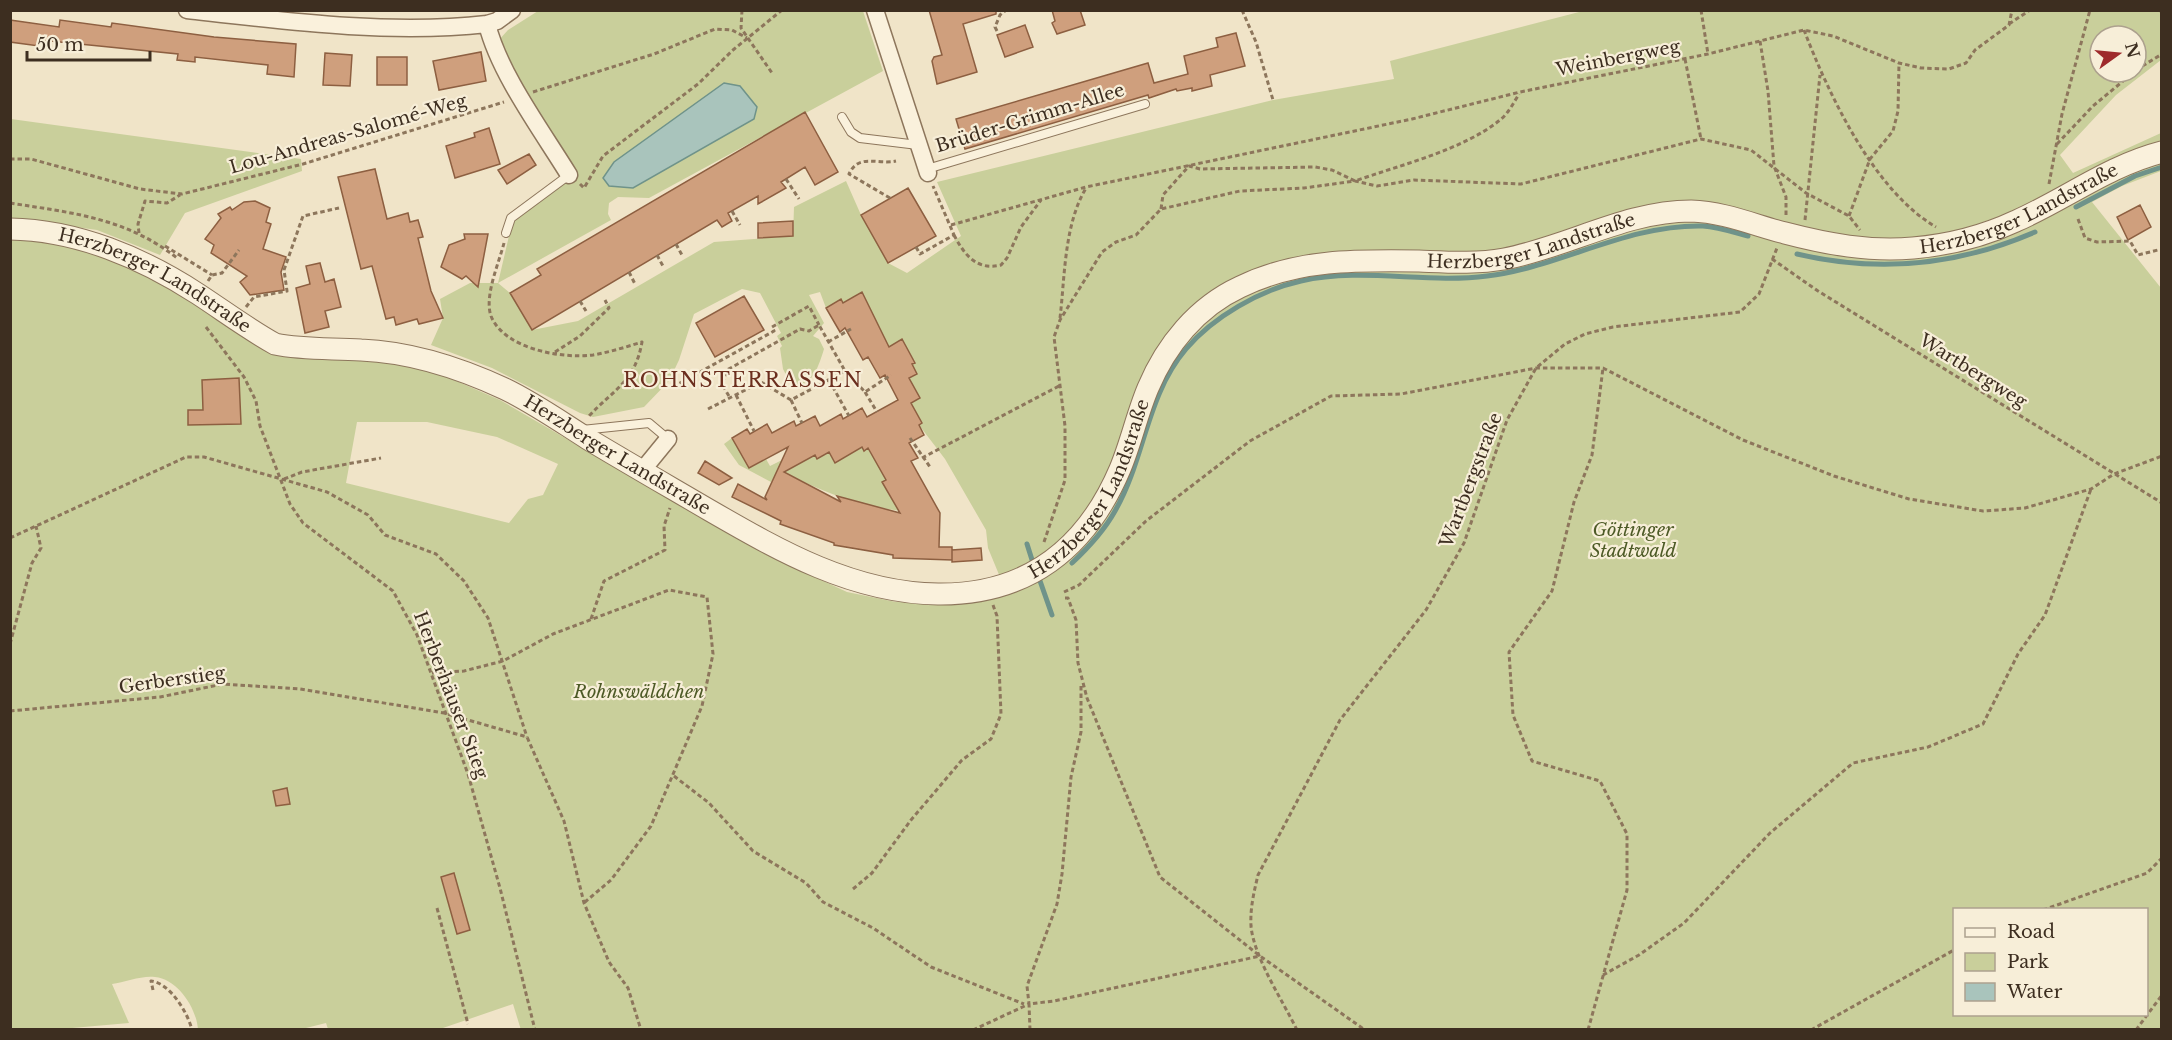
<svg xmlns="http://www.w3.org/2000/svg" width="2172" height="1040" font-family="'Libre Baskerville',serif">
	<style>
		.green { fill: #c9cf9b; fill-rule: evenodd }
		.water { fill: #a9c4bc; stroke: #6f938a; stroke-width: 1.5 }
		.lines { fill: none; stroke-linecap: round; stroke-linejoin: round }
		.stream { stroke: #6f938a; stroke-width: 5 }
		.building { fill: #cf9f7d; stroke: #8d5f41; stroke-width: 1.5; fill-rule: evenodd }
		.service-casing { stroke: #8d765c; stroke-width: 10 }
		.minor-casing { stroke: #8d765c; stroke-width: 19 }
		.tertiary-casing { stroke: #8d765c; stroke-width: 23 }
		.path { stroke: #8d765c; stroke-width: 3; stroke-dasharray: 4.5 3; stroke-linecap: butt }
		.service { stroke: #faf1dc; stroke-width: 8 }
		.minor { stroke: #faf1dc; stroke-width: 16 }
		.tertiary { stroke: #faf1dc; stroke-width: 21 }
		.labels { text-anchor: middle; stroke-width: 4.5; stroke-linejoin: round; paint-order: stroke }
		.street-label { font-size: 18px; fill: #3d2e20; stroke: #f7eed8 }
		.park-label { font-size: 18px; font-style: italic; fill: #4d5a26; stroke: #f7eed8 }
		.neighbourhood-label { font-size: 20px; letter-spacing: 1.5px; fill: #6b2e1e; stroke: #f7eed8 }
	</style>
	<rect width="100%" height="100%" fill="#f0e4c8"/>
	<path class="green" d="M538,11h325l20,60 -234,127 -31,-1 -9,6 -1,11 3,6 -113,63 12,10 22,37 46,-9 136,-79 79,-6 1,-29 52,-26 15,34 27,48 19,10 54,-37 -24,-54 336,-82 121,-21 -4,-18 193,-50h578v49l-45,35 -56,60 13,18 88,-40v38l-39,15 -30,16 69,86v741l-1640,1 -8,-26 -73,25h-112l-2,-6 -24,6 -104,1c-1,-21 -20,-51 -43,-53 -12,-2 -30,5 -43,7l17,39 -68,6 -50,1v-794l56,8 88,32 106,72 152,14 87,38 263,153 84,39 49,10 34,1 77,-9 -19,-46 -2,-18 -41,-71 -26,-34 3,-2 -11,-20 9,-6 -11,-19 8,-4 -5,-9 3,-3 -13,-22 -14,8 -26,-55 -16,15 -5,-8 -15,8 -6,-16 -11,3 15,28 -11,13 6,3 5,10c-5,16 -12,40 -32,37l-9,-17 -3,-21 2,-2 -5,-10 4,-3 -21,-40 -18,-4 -48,25 -15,46 -10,21 -25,26 -51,10 -13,-4 -88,-45 -61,-23 12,-27 -3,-19 30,-16h28l14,-60 63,-49 -51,-79 -26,-54 10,-11zM2100,36h36v36h-36zM357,422h70l70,15 61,27 -15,31 -15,4 -19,24 -163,-40zM1954,910h192v104h-192z
		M11,119l290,40 1,12 -117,42 -25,42 -63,-25 -86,-12z
		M732,438l11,19 3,-2 6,12 14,-8 4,7 12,-6 6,10 22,-12 3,-7 4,8 12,-7 6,10 22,-12 3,-7 4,7 23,-12 -1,42 -4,2 43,31c-53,-2 -101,-19 -147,-44l-7,13 -32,-17 -15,-21z"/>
	<path class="water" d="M724,83l16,3 17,21 -3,12 -121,69 -24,-2 -6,-8 11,-16z"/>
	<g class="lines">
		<path class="stream" d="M2076,207l59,-31 27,-9
			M1797,254c81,19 162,11 238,-22
			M1027,544l6,19
			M1072,563c17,-16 32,-32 43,-52 30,-52 31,-115 71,-162 27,-32 74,-59 115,-68 61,-14 125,3 186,-5 73,-9 141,-52 216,-50 15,1 30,6 45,10
			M1039,578l13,37"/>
	</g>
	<path class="building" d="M929,10h67v4l-33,10 14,48 -40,12 -5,-23 2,-4 8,-2z
		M1052,10h28l5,15 -28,9 -5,-11 3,-2z
		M10,20l49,7 1,-7 51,7 1,-4 102,14 82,7 -2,33 -27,-3 1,-9 -73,-8v5l-18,-2 1,-6 -138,-14 -1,6 -29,-4z
		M1025,25l8,22 -28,10 -8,-22z
		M1236,33l9,33 -35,9 2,11 -20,5v-3l-15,3 -1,-2 -27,9 -1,-3 -183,54 -9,-30 192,-56 6,20 34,-9 -4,-18 34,-9 -2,-9z
		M481,52l5,29 -47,9 -6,-29z
		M325,53l27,2 -2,31 -27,-1z
		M377,57h30v28h-30z
		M805,112l33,60 -23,13 -10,-18 -24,15 5,6 -28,16v-8l-30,17 4,8 -10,6 -5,-7 -185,110 -22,-37 31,-18 -4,-6z
		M489,128l11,36 -45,14 -9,-32 29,-9 -1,-4z
		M529,154l7,11 -29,19 -9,-14z
		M375,169l12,50 21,-6 2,9 8,-2 5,17 -5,1 13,53 12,27 -24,6 -2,-5 -21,6 -2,-8 -8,2 -14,-53 -11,3 -23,-92z
		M908,188l28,48 -48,27 -27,-48z
		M255,201l15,7 -4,14 5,2 -8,25 23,8 -5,15 3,18 -34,5 -10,-13 7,-6 -36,-23 3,-8 -9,-6 16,-21 -3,-4 12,-7 2,3 12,-8z
		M2140,205l11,22 -23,13 -11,-23z
		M793,221v15l-35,2v-15z
		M464,234h24l-10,53 -12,-11 -4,3 -21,-12 8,-22 16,-6z
		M320,263l5,19 9,-3 7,28 -16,4 4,16 -24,6 -9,-45 14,-4 -4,-18z
		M862,292l27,55 13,-8 13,24 -3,1 5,10 -8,4 11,20 -9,5 11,20 -3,2 5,10 -15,8 9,15 -7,3 29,52 -1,34h13v13l-59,-2v-3l-59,-10v-2l-54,-19 1,-3 -49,-24 6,-13 29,16 -2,-3 23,-50 -39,21 -17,-30 15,-9 3,5 17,-10 5,9 22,-12 2,5 19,-10 5,10 21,-12 2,5 19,-11 5,9 31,-17 -13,-25 -5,3 -12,-21 -5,3 -18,-32 -5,4 -14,-24 15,-9 2,4zM862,447l2,4 4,-3 18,32 -4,2 18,31 -63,-17 4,6 -57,-30 31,-17 2,4 12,-7 6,11z
		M744,296l20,34 -49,27 -19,-34z
		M239,378l2,46 -53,1v-15h15l-1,-30z
		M705,461l27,17 -13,7 -21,-12z
		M981,548l1,12 -30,2v-12z
		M287,788l3,16 -14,2 -3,-15z
		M454,873l16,57 -13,4 -16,-57z"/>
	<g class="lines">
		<defs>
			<path id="service" d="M842,117l9,15 9,6 58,7
				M927,169l218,-65
				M506,233l5,-15 58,-43
				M582,430l67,-7 19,16"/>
			<path id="minor" d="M187,10c97,11 203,25 300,14l10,-3 15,-11
				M875,10l53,163
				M487,24c12,49 55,107 82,151
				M641,472l27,-33"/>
			<g id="tertiary">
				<path id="s1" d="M10,229c67,1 133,29 188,65 26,17 50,35 77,50 29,6 57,4 86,6 49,2 99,18 144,39 29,14 56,33 83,50 40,24 80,47 121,71 71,41 144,83 229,84 89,1 148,-45 182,-125 11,-26 17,-55 28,-81 18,-43 49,-81 92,-101 57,-28 117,-27 179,-26 28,1 57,3 85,-2 64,-12 122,-48 187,-48 33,1 63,14 94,22 42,11 85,19 128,15 35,-3 71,-12 103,-27 50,-22 92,-55 146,-69"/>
			</g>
		</defs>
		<use href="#service" class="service-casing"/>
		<use href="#minor" class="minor-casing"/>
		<use href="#tertiary" class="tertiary-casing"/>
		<path class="path" d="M742,10l-1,18 31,45
			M1242,10l14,32 17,58
			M1701,10l7,44
			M2159,10l3,2
			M2009,24l21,-14
			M1804,30c25,65 70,161 132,197
			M997,31l-2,-4 5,-12 6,-5
			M1760,41l8,50 6,75 12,31v19
			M1685,59l16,80
			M2136,70l26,-16
			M533,92l121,-38 61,-25 17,1 15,8
			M2057,144l36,-38 41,-34
			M10,159h21l109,30 42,5 121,-30 201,-62
			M786,179l13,20
			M580,184l4,4 19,-32 95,-72 35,-34 49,-40
			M2049,184l13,-70 28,-104
			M890,198l-41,-24c10,-21 28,-9 47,-13
			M10,203c63,10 116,15 167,55
			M1161,209l2,-14 26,-29 11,3 115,-2 17,3 23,11c45,-16 108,-31 145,-61 8,-6 14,-18 19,-26
			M732,211l8,14
			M1849,216l21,-57 23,-28 5,-20 1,-48
			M2078,219l7,19 12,4 33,-1 8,14 24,-6
			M1805,220l15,-145
			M951,225l135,-38 326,-68 108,-27 188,-38 96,-24 29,6 66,27 22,5 28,1 17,-6 9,-13 34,-25 3,-15
			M139,233l-1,-9 7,-23 22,2 13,-8
			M954,235c10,19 22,36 47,30l6,-7 14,-31 20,-27
			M504,243c-5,20 -20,53 -13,73 13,33 71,43 102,39 17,-3 33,-8 49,-13 -7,40 -28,47 -53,74
			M676,244l7,13
			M165,246l47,29
			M916,247l4,7 34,-19 -21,-49
			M657,255l7,13
			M1772,259l46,32 344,212
			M629,272l6,12
			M208,281l4,-6 10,-2 17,-23
			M580,301l6,10
			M246,307l8,-10 33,-6 -3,-21 19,-54 36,-8
			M1060,318c5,-42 4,-93 26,-130
			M206,327l38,50 12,24 4,25 30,78 13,19 90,68 24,44 51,139 32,114 35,142
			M828,342l23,-13
			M555,352l25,-16 29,-28 -4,-8
			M845,371l20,21 26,-17
			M829,380l20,36
			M673,387l101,-56 -2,-4 37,-21 10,19
			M865,392l12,20
			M736,395l18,36
			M791,400l11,23
			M708,409l53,-27 30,18 54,-29 -26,-46 -10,6 -9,-2 -73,41 -5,14 8,14
			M910,438l20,29
			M922,458l137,-72
			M284,479l18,-7 79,-14
			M10,538l176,-81h18l123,35 41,23 17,20 51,19 28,27 24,37 39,119
			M1044,542l21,-62v-54l-11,-89 6,-17 42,-68 14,-10 20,-7 25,-26 79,-18 64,-3 51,-7 22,5 37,-6 107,4 180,-45 50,11 55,43 43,23 11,14
			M1064,592l15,-7 67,-64 104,-80 81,-45 70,-2 135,-26h67l140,72 91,36 75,23 74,12 42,-3 66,-19 23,-15 48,-18
			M1065,598h3l8,22 2,43 9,35 73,179 100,79 105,74
			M591,619l13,-38 61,-31 -1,-24 6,-18
			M10,644l22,-81 9,-15 -5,-22
			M432,673l32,-2 39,-10 50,-27 116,-44 38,7 6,57 -11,52 -51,120 -40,54 -26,22
			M10,711l150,-14 63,-13 77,5 144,24 83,24 37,84 20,82 25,59 19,26 13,42
			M674,776l35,27 44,48 53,32 17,19 50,26 58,39 93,37
			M853,889l19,-16 39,-53 51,-60 29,-21 10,-25 -4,-98 -4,-11
			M437,908l31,116
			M2043,910l104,-37 15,-15
			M1603,975l36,-20 45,-32 86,-90 83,-70 75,-16 55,-23 35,-70 27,-39 46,-126
			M153,990l-2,-9c19,2 37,32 41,49
			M973,1030l56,-26 -2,-18 30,-82 5,-30 9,-97 10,-45v-48
			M1030,1030l-1,-26 25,-3 206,-45
			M1297,1030c-14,-29 -43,-72 -46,-104 -1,-18 3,-34 7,-51l82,-155 86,-110 38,-67 43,-123 29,-52 29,-24 20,-10 28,-7 127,-15 19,-18 18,-46
			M1588,1030l39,-140v-56l-27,-53 -68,-20 -19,-46 -4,-63 43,-61 22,-89 18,-47 11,-87
			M1811,1030l143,-80
			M2136,1030l26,-35"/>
		<use href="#service" class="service"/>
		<use href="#minor" class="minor"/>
		<use href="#tertiary" class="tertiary"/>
	</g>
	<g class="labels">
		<g class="street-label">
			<text transform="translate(1618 58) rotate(-11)" y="6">Weinbergweg</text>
			<text transform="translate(1030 118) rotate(-17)" y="6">Brüder-Grimm-Allee</text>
			<text transform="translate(348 134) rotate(-16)" y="6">Lou-Andreas-Salomé-Weg</text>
			<text dy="6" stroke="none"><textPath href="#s1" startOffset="2277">Herzberger Landstraße</textPath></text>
			<text dy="6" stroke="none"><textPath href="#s1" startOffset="1773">Herzberger Landstraße</textPath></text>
			<text dy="6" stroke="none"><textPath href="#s1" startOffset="156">Herzberger Landstraße</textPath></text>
			<text transform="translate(1973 371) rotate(32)" y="6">Wartbergweg</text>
			<text dy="6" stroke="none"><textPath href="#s1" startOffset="660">Herzberger Landstraße</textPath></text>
			<text transform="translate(1471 480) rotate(-69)" y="6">Wartbergstraße</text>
			<text dy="6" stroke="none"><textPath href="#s1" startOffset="1216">Herzberger Landstraße</textPath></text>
			<text transform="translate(172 680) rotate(-8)" y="6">Gerberstieg</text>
			<text transform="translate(451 695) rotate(69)" y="6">Herberhäuser Stieg</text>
		</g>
		<g class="park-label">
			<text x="1633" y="536">Göttinger<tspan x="1633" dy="21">Stadtwald</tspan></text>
			<text x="639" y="698">Rohnswäldchen</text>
		</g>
		<g class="neighbourhood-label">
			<text x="743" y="387">ROHNSTERRASSEN</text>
		</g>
	</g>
	<rect width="2172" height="1040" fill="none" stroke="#3d2e20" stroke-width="24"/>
	<rect x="1953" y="908" width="195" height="108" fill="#f7eed8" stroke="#ada18e" stroke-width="1.5"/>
	<rect x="1965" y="928" width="30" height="9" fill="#faf1dc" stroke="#ada18e" stroke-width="1.5"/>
	<text x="2007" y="938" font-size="18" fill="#3d2e20">Road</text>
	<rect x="1965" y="953" width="30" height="18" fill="#c9cf9b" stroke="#ada18e" stroke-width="1.5"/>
	<text x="2007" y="968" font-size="18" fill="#3d2e20">Park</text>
	<rect x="1965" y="983" width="30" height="18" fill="#a9c4bc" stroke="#ada18e" stroke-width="1.5"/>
	<text x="2007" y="998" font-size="18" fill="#3d2e20">Water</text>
	<g transform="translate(2118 54) rotate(75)"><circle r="28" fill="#f7eed8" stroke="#ada18e" stroke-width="1.5"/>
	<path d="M0-4.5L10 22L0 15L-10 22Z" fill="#9e2a2b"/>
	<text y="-9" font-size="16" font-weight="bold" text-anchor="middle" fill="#3d2e20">N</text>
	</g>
	<path d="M27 51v9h123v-9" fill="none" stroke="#3d2e20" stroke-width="3"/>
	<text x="36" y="51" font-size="18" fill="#3d2e20" stroke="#f7eed8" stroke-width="4.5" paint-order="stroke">50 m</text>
</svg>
